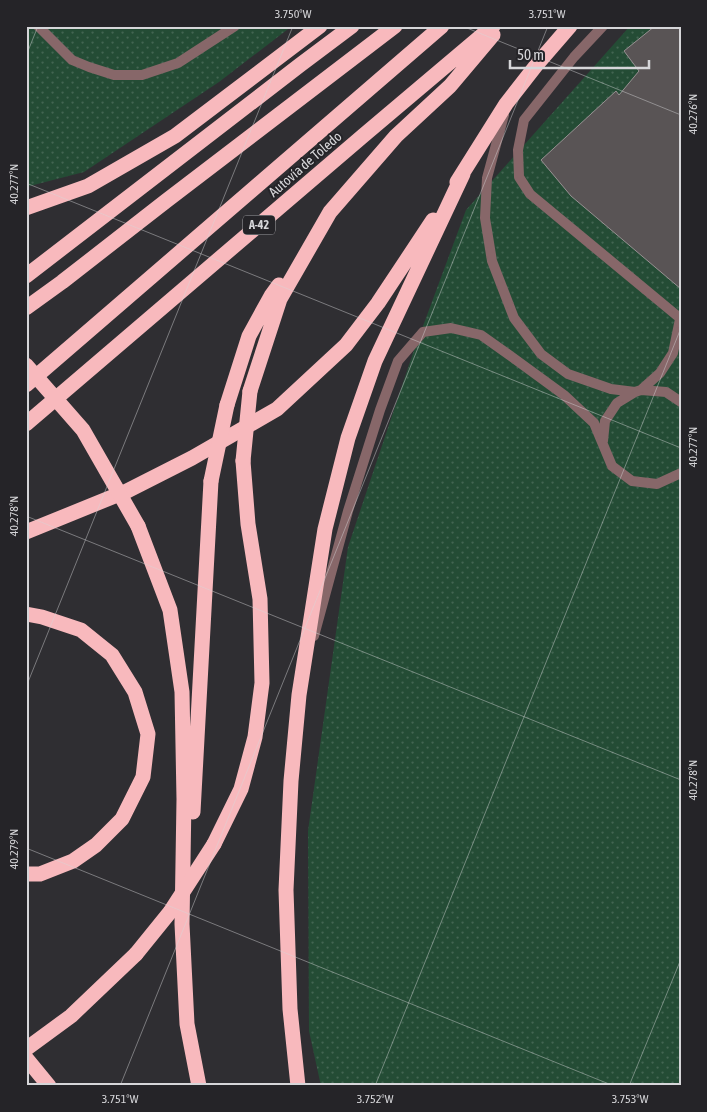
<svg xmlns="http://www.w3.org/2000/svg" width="707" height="1112" font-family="'Asap Condensed',sans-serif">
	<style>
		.grass { fill: url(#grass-dots) }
		.building { fill: #595455; stroke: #979192 }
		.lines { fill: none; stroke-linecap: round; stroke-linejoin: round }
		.minor { stroke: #876769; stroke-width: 10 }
		.motorway { stroke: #f8b9bd; stroke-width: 15 }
		.motorway-bridge { stroke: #f8b9bd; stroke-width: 15 }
		.ticks { fill: none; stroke: #d6d6d9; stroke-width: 1; stroke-opacity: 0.45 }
		.labels { text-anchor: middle; stroke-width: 4; stroke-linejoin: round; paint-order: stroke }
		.shield { fill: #252428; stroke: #a1a1a4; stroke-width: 1 }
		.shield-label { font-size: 12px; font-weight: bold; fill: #d6d6d9 }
		.street-label { font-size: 14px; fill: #d6d6d9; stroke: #252428 }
		.neatline { fill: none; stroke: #d6d6d9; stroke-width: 2 }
		.ticks-label { font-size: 12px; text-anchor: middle; fill: #d6d6d9 }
	</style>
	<defs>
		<pattern id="grass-dots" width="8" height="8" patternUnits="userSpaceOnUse" patternTransform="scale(1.25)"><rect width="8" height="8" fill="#244c35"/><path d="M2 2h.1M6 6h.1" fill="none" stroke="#436552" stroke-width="1.8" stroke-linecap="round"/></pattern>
	</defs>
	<rect width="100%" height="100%" fill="#2f2e32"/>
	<path class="grass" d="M26,26h266l-73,56 -135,90 -58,15z
		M630,26h51v1060h-360l-12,-55 -1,-200 40,-284 65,-194 53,-143z"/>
	<path class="building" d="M655,26h26v263l-110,-93 -30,-36 75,-69 3,4 20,-24 -15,-20z"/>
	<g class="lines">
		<path class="minor" d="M38,26l34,34 17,7 25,8h28l36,-12 57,-37
			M603,26l-29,31 -50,63 -6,30 1,27 11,17 151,125
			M504,115l-17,63 -2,40 7,43 22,57 27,36 27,20 43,15 24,3
			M641,390l19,-17 13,-20 7,-34
			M603,441l2,-20 12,-18 18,-11 6,-2 25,2 15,10
			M314,636l34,-125 32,-101 18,-49 25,-29 28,-4 30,7 31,22 52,38 30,28 18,43 20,15 25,3 24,-11"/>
		<path class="motorway" d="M457,182l49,-78 32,-41 32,-37
			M26,208l62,-22 87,-50 145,-110
			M26,276l274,-211 52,-39
			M26,308l36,-26 104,-81 229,-175
			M26,385l416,-359
			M250,391l30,-92 50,-87 66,-76 54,-50 43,-51
			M227,405l22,-69 22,-40 8,-11
			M26,424l338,-289 129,-109
			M138,526l32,84 12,82 2,107 -2,125 5,100 12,62
			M26,532l101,-41 65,-33 85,-49 69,-64 32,-42 55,-83
			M26,614l16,3 39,13 31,25 23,37 13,42 -5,43 -21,42 -26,26 -23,16 -33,13h-14
			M193,812l18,-331
			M214,844l27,-55 14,-52 7,-54 -2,-84 -12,-75 -5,-63
			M26,1049l45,-33 65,-62
			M26,1058l23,28
			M298,1086l-8,-77 -4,-119 5,-109 8,-86 26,-166 23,-91 27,-77 88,-187"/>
		<path class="motorway-bridge" d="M26,365l57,65 55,96
			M243,461l7,-70
			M211,481l16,-76
			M136,954l34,-42 44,-68"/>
	</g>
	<path class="ticks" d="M462,26l219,89M26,56l12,-30M26,183l655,265M26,516l655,264M26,687l267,-661M26,848l588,238M120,1086l428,-1060M375,1086l306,-758M629,1086l52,-127"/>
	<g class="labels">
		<rect class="shield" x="243" y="215.5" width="32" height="19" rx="4"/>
		<g class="shield-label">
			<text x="259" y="229">A-42</text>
		</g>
		<g class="street-label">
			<text transform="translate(305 164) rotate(-41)" y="5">Autovía de Toledo</text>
		</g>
	</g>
	<rect width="707" height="1112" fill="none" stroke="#252428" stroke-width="55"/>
	<path d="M510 60v8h139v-8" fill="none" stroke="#d6d6d9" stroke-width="2.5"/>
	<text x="517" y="60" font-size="15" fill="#d6d6d9" stroke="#252428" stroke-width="4" paint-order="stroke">50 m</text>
	<rect x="28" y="28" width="652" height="1056" class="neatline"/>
	<g class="ticks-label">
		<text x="293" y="18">3.750°W</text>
		<text x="547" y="18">3.751°W</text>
		<text transform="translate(693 114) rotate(-90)" y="4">40.276°N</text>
		<text transform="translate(14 184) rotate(-90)" y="4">40.277°N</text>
		<text transform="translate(693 447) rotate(-90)" y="4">40.277°N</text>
		<text transform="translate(14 516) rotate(-90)" y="4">40.278°N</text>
		<text transform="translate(693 780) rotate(-90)" y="4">40.278°N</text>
		<text transform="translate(14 849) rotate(-90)" y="4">40.279°N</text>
		<text x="120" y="1103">3.751°W</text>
		<text x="375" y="1103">3.752°W</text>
		<text x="630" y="1103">3.753°W</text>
	</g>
</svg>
